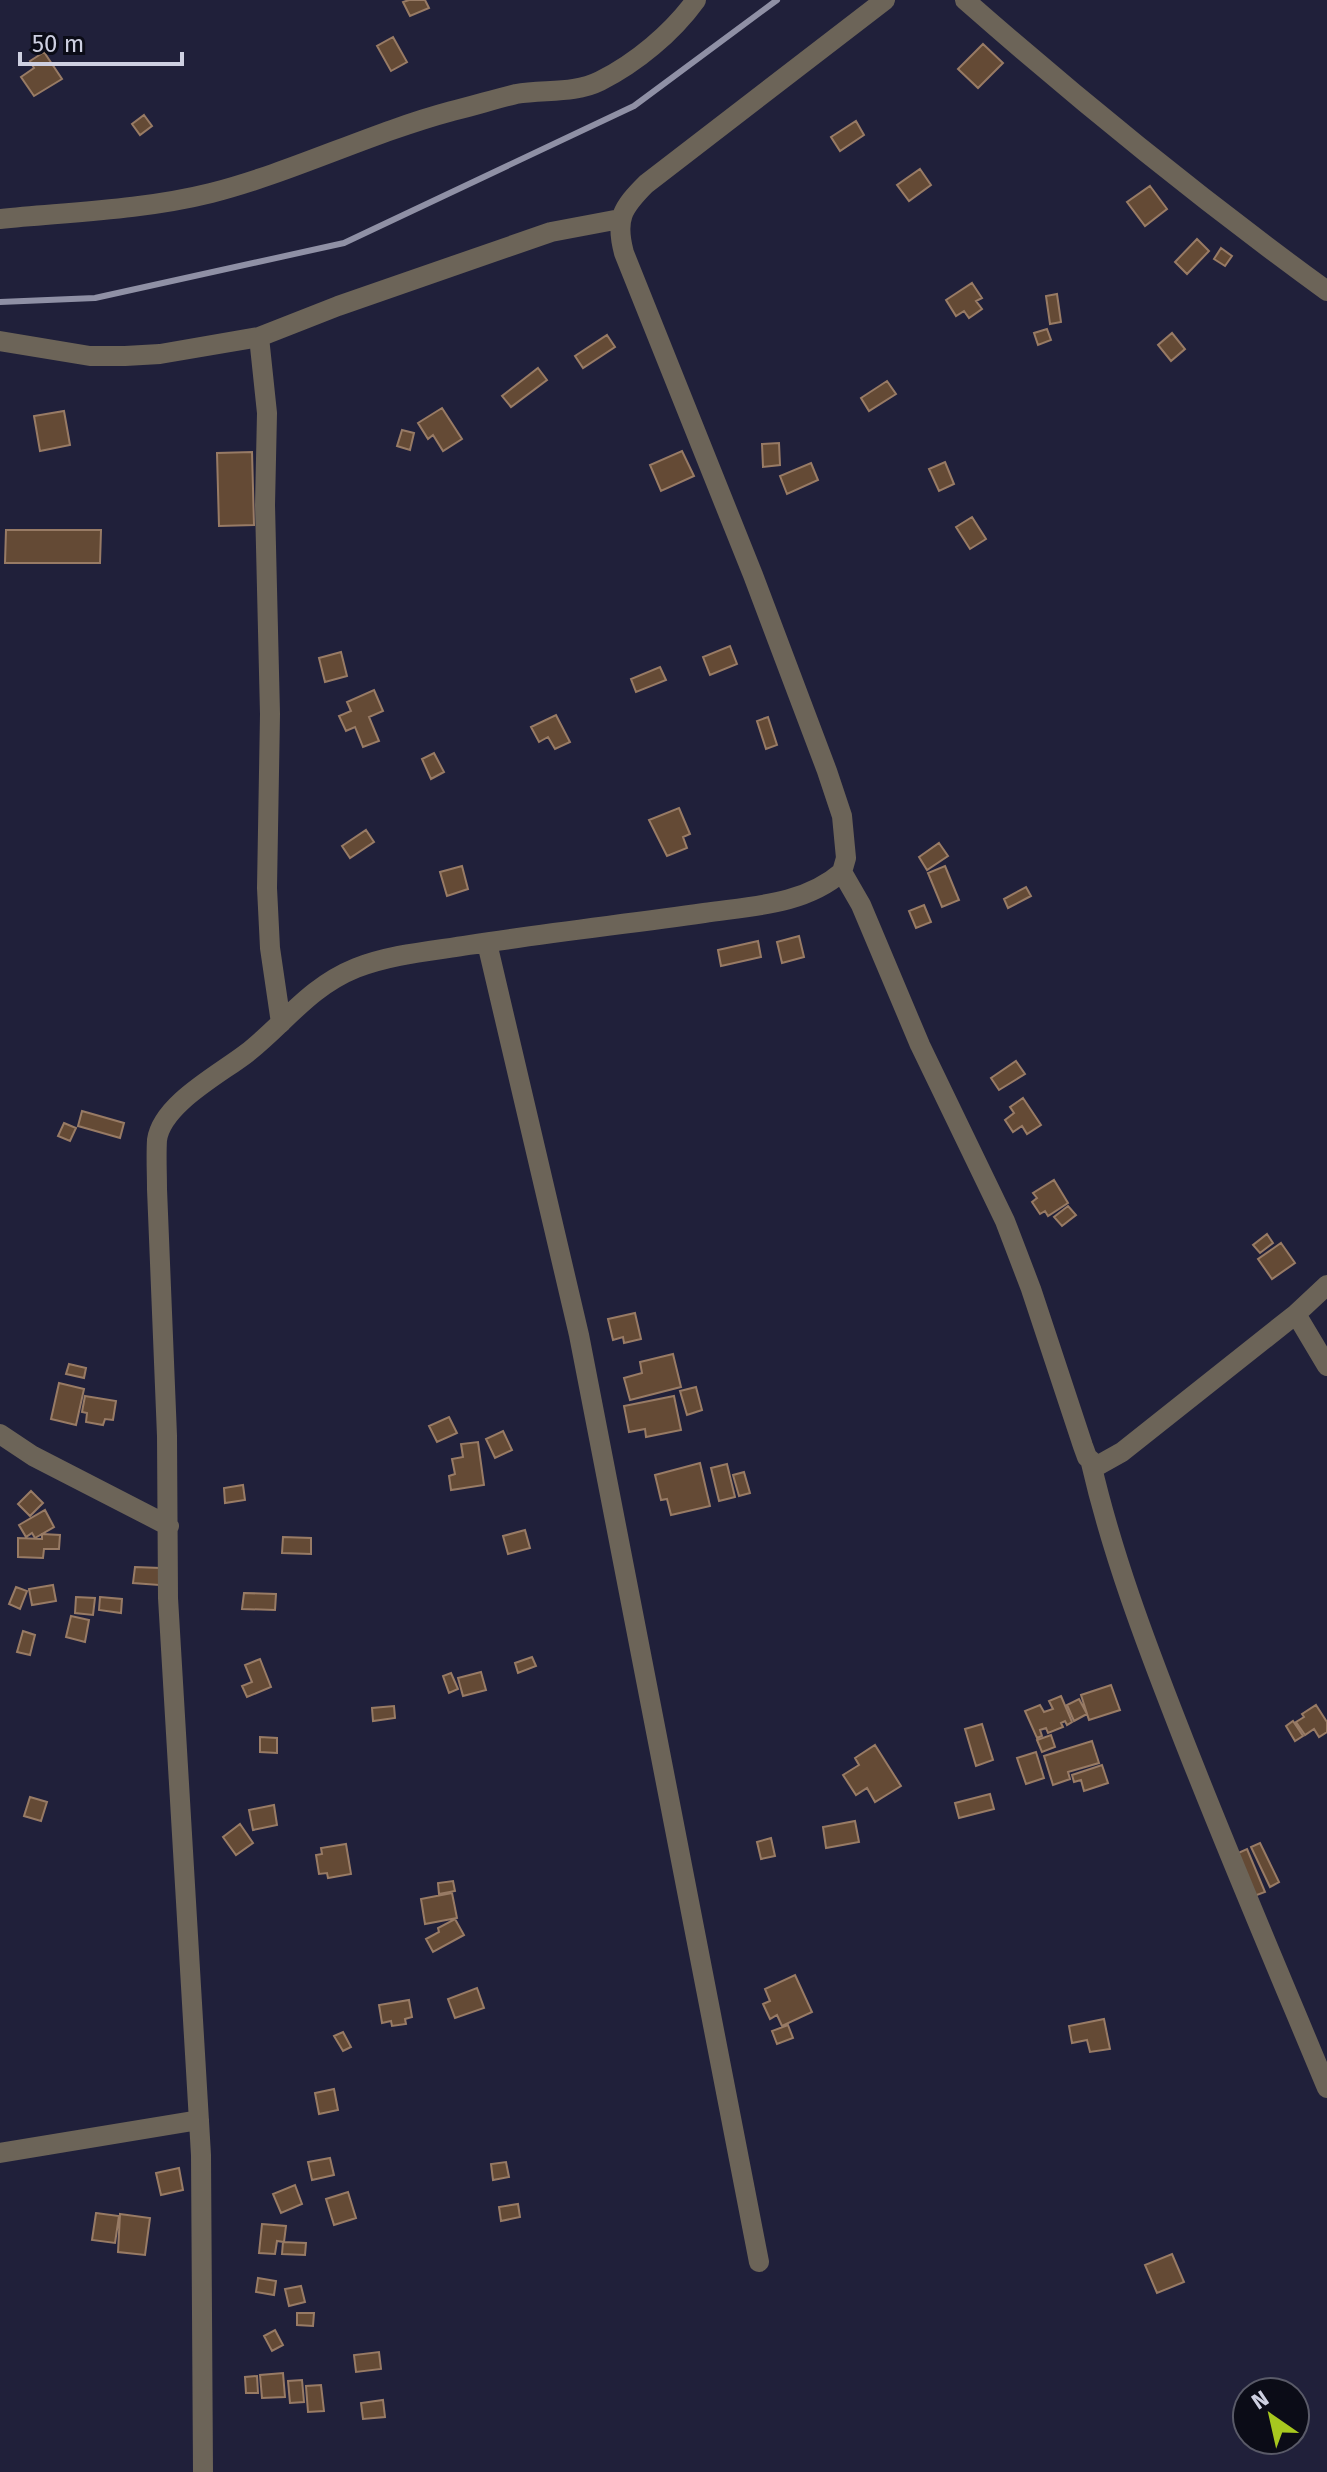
<svg xmlns="http://www.w3.org/2000/svg" width="1327" height="2472" font-family="'Fira Sans',sans-serif">
	<style>
		.building { fill: #644a35; stroke: #987b65; stroke-width: 2 }
		.lines { fill: none; stroke-linecap: round; stroke-linejoin: round }
		.minor { stroke: #6c6458; stroke-width: 20 }
		.rail { stroke: #8f90a5; stroke-width: 6 }
	</style>
	<rect width="100%" height="100%" fill="#20203a"/>
	<path class="building" d="M409,0h16l4,8 -19,8 -7,-14z
		M393,37l14,25 -16,9 -14,-25z
		M983,44l20,19 -25,25 -20,-19z
		M44,52l18,27 -28,17 -13,-19 13,-9 -4,-7z
		M144,115l8,11 -12,9 -8,-11z
		M856,121l8,14 -24,16 -9,-14z
		M920,169l11,16 -22,16 -12,-16z
		M1150,186l17,23 -22,17 -18,-24z
		M1197,239l12,12 -22,23 -12,-12z
		M1221,248l11,8 -7,10 -11,-7z
		M972,283l10,15 -6,3 6,8 -13,9 -5,-7 -8,5 -10,-16z
		M1057,294l4,28 -11,2 -4,-28z
		M1047,329l4,11 -13,5 -4,-12z
		M1172,333l13,16 -14,12 -13,-16z
		M607,335l8,12 -32,21 -8,-12z
		M538,368l9,12 -36,27 -9,-11z
		M887,381l9,13 -27,17 -8,-13z
		M442,408l20,31 -19,12 -10,-16 -5,4 -10,-16z
		M64,411l6,34 -30,6 -6,-35z
		M402,430l12,3 -4,17 -13,-4z
		M779,443l1,22 -17,2 -1,-23z
		M682,451l12,25 -33,15 -11,-26z
		M252,452l2,73 -35,1 -2,-73z
		M945,462l9,22 -15,7 -10,-22z
		M811,463l7,17 -31,14 -7,-18z
		M972,517l14,22 -16,10 -14,-22z
		M6,530h95l-1,33h-95z
		M730,646l7,18 -27,11 -7,-18z
		M341,652l6,24 -22,6 -6,-24z
		M660,667l6,13 -30,12 -5,-13z
		M374,690l9,21 -14,6 10,24 -16,6 -8,-20 -9,4 -7,-15 12,-5 -4,-9z
		M556,715l14,27 -15,7 -7,-12 -9,5 -8,-15z
		M768,717l9,28 -11,4 -9,-28z
		M434,753l10,19 -13,7 -9,-20z
		M679,808l11,26 -7,3 4,11 -20,8 -18,-36z
		M366,830l8,12 -24,16 -8,-12z
		M939,843l9,13 -21,14 -8,-13z
		M462,866l6,23 -21,7 -7,-24z
		M945,866l14,34 -17,7 -14,-34z
		M1026,887l5,9 -23,12 -4,-9z
		M924,905l7,17 -15,6 -7,-17z
		M799,936l5,21 -22,6 -5,-21z
		M758,941l3,16 -40,9 -3,-16z
		M1016,1061l9,13 -26,16 -8,-12z
		M1023,1098l18,27 -14,9 -5,-8 -9,6 -8,-12 9,-7 -4,-6z
		M82,1111l42,12 -4,15 -42,-12z
		M64,1123l12,5 -6,13 -12,-5z
		M1054,1180l14,23 -20,13 -3,-5 -5,3 -8,-12 5,-4 -4,-5z
		M1068,1206l8,9 -14,11 -8,-9z
		M1267,1234l6,9 -13,10 -7,-8z
		M1281,1243l14,20 -23,16 -14,-20z
		M635,1313l6,26 -17,4 -1,-6 -10,3 -5,-21z
		M673,1354l8,33 -51,13 -6,-22 18,-5 -2,-11z
		M69,1364l17,4 -2,10 -18,-4z
		M59,1383l25,6 -8,36 -25,-6z
		M696,1387l6,23 -15,5 -7,-24z
		M85,1396l31,5 -3,19 -8,-1 -2,6 -17,-3 1,-9 -5,-1z
		M674,1396l7,34 -35,7 -1,-8 -16,3 -5,-26z
		M449,1417l8,16 -20,9 -8,-16z
		M503,1431l9,19 -17,8 -9,-19z
		M478,1442l6,43 -33,5 -2,-14 6,-2 -3,-15 11,-2 -2,-13z
		M700,1463l10,43 -39,9 -4,-16 -6,1 -6,-25z
		M727,1464l8,33 -16,4 -8,-33z
		M744,1472l6,21 -11,3 -6,-21z
		M243,1485l2,15 -20,3 -1,-15z
		M31,1491l12,12 -13,13 -12,-12z
		M45,1510l9,17 -19,11 -3,-5 -6,4 -7,-12z
		M525,1530l5,18 -22,6 -5,-18z
		M42,1534l18,1 -1,14h-15l-1,9 -25,-1v-19l24,1z
		M283,1537l28,1v16l-29,-1z
		M135,1567l25,1 -1,17 -26,-2z
		M53,1585l3,16 -24,4 -3,-16z
		M16,1587l11,4 -7,18 -11,-5z
		M244,1593l32,1 -1,16 -33,-1z
		M76,1597l19,1 -2,17 -18,-2z
		M100,1597l22,2 -1,14 -22,-3z
		M71,1616l18,4 -4,22 -19,-5z
		M23,1631l12,4 -5,20 -13,-3z
		M532,1657l4,9 -18,7 -3,-10z
		M260,1659l11,28 -24,10 -5,-11 10,-4 -7,-17z
		M481,1672l5,18 -23,6 -5,-18z
		M451,1673l7,16 -9,4 -6,-17z
		M1111,1685l9,25 -31,10 -8,-25z
		M1061,1696l11,26 -5,3 -2,-4 -4,2 2,4 -15,6 -2,-5 -6,2 2,6 -5,2 -12,-27 15,-6 4,7 9,-3 -4,-8z
		M1079,1699l8,15 -13,7 -7,-16z
		M1316,1705l11,17v10l-8,5 -5,-8 -9,6 -9,-13 8,-5 -2,-3z
		M394,1706l1,12 -22,3 -1,-13z
		M1293,1721l10,15 -8,5 -9,-15z
		M982,1724l11,36 -17,6 -11,-37z
		M1051,1735l4,12 -13,5 -5,-12z
		M260,1737l17,1v15l-17,-1z
		M1092,1741l7,22 -31,9 2,7 -17,6 -9,-29z
		M875,1745l26,41 -26,16 -8,-14 -11,7 -13,-20 16,-10 -4,-7z
		M1036,1752l8,26 -18,6 -9,-26z
		M1102,1765l6,18 -24,8 -3,-11 -7,2 -2,-7z
		M990,1794l4,15 -35,9 -4,-15z
		M30,1797l17,5 -6,19 -17,-5z
		M274,1805l3,20 -24,5 -4,-20z
		M855,1821l4,21 -33,6 -3,-21z
		M240,1824l13,19 -17,12 -13,-18z
		M771,1838l4,18 -14,3 -4,-17z
		M1260,1843l19,39 -9,5 -19,-40z
		M346,1844l5,30 -23,4 -1,-5 -8,1 -3,-19 6,-1 -1,-6z
		M1247,1849l18,43 -11,4 -18,-42z
		M453,1881l2,10 -16,3 -1,-11z
		M452,1893l5,25 -32,6 -4,-25z
		M455,1919l9,16 -31,17 -7,-13 13,-7 -1,-4z
		M795,1975l17,37 -30,14 -5,-11 -7,4 -7,-15 7,-3 -5,-12z
		M477,1988l7,20 -29,10 -7,-19z
		M409,2000l3,17 -7,2 1,5 -14,2 -1,-5 -9,2 -3,-18z
		M1104,2019l6,30 -20,3 -3,-12 -15,3 -3,-17z
		M788,2025l5,13 -16,6 -5,-13z
		M343,2032l8,15 -8,4 -9,-15z
		M334,2089l4,21 -19,4 -4,-21z
		M330,2158l4,17 -22,5 -4,-18z
		M506,2162l3,15 -16,3 -2,-16z
		M179,2168l4,22 -22,5 -5,-22z
		M295,2185l7,19 -21,9 -8,-19z
		M348,2192l8,26 -22,7 -8,-26z
		M518,2204l2,13 -19,4 -2,-14z
		M96,2213l23,3 -4,27 -23,-3z
		M120,2214l30,4 -5,37 -27,-3z
		M262,2224l24,2 -2,16 -7,-1 -2,13 -16,-1z
		M283,2242l23,1 -1,12 -23,-1z
		M1172,2254l12,28 -27,11 -12,-28z
		M258,2278l18,3 -2,14 -18,-3z
		M301,2286l4,16 -16,4 -4,-17z
		M297,2313h17l-1,13 -16,-1z
		M275,2330l8,15 -11,6 -8,-15z
		M379,2352l2,17 -25,3 -2,-17z
		M283,2373l2,24 -23,1 -2,-23z
		M257,2376l1,17h-12l-1,-16z
		M302,2380l2,22 -14,1 -2,-22z
		M321,2385l3,26 -16,1 -2,-26z
		M383,2400l2,17 -22,2 -2,-16z"/>
	<g class="lines">
		<path class="minor" d="M965,0c116,102 237,200 362,291
			M0,219c70,-7 143,-9 211,-26 82,-21 159,-60 241,-82 21,-5 43,-12 64,-17 28,-5 58,0 84,-13 36,-18 72,-48 96,-81
			M259,337l8,76 -2,92 5,209 -3,174 3,60 11,75
			M0,341l90,15h35l35,-2 99,-17 79,-31 213,-74 69,-13
			M842,872l19,33 59,140 85,176 26,68 52,157 4,11 10,9 25,-14 174,-138
			M487,943l92,392 180,927
			M1327,1285l-31,29 31,52
			M0,1434l33,22 136,70
			M1091,1463c21,91 54,178 88,265 47,121 98,240 148,360
			M0,2153l199,-33
			M203,2472l-2,-317 -33,-557 -1,-162 -10,-247c0,-16 -1,-33 0,-49 5,-36 63,-66 90,-87 38,-30 62,-66 109,-85 36,-14 76,-17 113,-23 79,-12 157,-21 235,-32 48,-7 100,-8 138,-41l4,-14 -4,-42 -15,-45 -74,-196 -129,-322c-9,-34 -2,-45 22,-69l239,-184"/>
		<path class="rail" d="M0,302l95,-4 249,-55 290,-137 143,-106"/>
	</g>
	<g transform="translate(1271 2416) rotate(326)"><circle r="38" fill="#0b0c17" stroke="#595a68" stroke-width="2"/>
	<path d="M0-6L14 30L0 20L-14 30Z" fill="#a7c81f"/>
	<text y="-12" font-size="22" font-weight="bold" text-anchor="middle" fill="#ced0e1">N</text>
	</g>
	<path d="M20 52v12h162v-12" fill="none" stroke="#ced0e1" stroke-width="4"/>
	<text x="32" y="52" font-size="24" fill="#ced0e1" stroke="#0b0c17" stroke-width="6" paint-order="stroke">50 m</text>
</svg>
